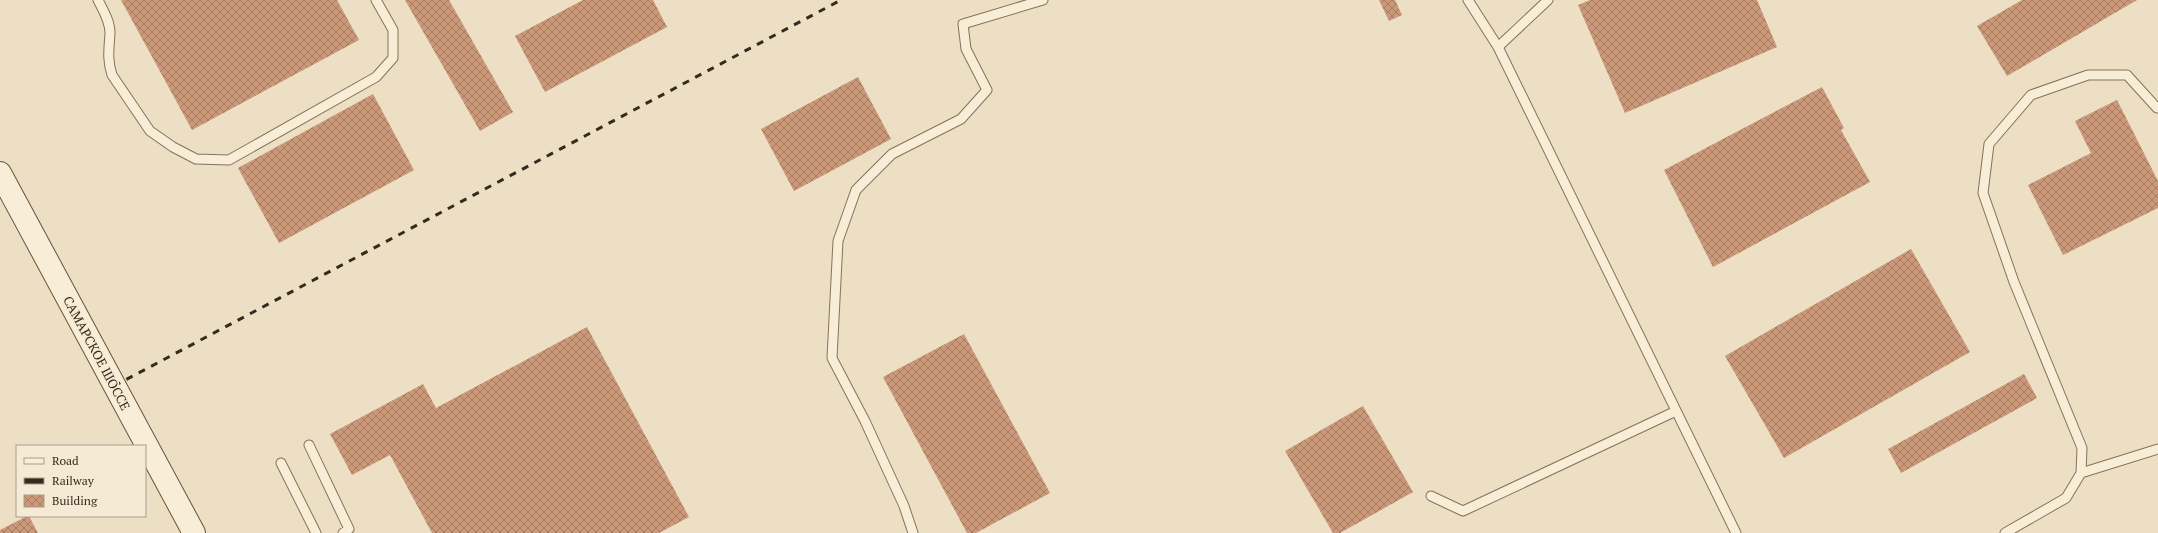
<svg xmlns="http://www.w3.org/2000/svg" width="2158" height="533" font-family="'PT Serif',serif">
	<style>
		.building { fill: url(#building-cross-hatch) }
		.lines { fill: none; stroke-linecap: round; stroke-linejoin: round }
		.lane-casing { stroke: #87715a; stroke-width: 11 }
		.secondary-casing { stroke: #69523d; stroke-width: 24 }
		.lane { stroke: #f8edd6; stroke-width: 9 }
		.secondary { stroke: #f8edd6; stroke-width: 22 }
		.rail { stroke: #37291e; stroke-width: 3; stroke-dasharray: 7 7; stroke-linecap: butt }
		.labels { text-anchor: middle; stroke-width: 3.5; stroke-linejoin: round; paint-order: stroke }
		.street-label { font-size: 13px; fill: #37291e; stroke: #f5ead3 }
	</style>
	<defs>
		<pattern id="building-cross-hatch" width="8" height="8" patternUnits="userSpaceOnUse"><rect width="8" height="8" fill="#cb997a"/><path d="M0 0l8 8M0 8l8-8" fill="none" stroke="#a67d63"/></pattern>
	</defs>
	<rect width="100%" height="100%" fill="#eddfc3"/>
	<path class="building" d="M121,0h216l22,40 -167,90z
		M405,0h44l64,112 -33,19z
		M583,0h70l14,27 -122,65 -30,-56z
		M1379,0h16l7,15 -13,6z
		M1590,0h167l20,47 -152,66 -47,-108z
		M2022,0h115l-130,76 -30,-50z
		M858,77l33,62 -97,52 -33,-62z
		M1822,87l22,41 -3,2 29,52 -157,85 -49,-97z
		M373,94l41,76 -135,73 -41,-75z
		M2117,100l41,81v27l-95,47 -35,-70 63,-32 -16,-32z
		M1911,249l59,103 -186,106 -59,-102z
		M587,327l102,190 -30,16h-227l-42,-78 -38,20 -22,-41 93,-50 13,24z
		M964,334l86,159 -74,40h-9l-84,-156z
		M2024,374l13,24 -136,75 -13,-24z
		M1363,406l50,86 -73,41h-7l-48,-82z
		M27,516h2l9,17h-38v-3z"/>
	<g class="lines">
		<defs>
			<path id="lane" d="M98,0c5,10 12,21 12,33 -1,16 -3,27 2,42l38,56 23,16 23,12 33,1 147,-83 17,-19v-28l-17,-30
				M1468,0l30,47
				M1548,0l-50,47 238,486
				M309,445l40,84 -6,4
				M281,463l35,70
				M2081,473l77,-24
				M1431,496l32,15 213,-100
				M913,533l-9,-27 -39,-85 -33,-63 6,-117 18,-51 36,-36 69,-35 26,-29 -21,-41 -3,-25 80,-24
				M2005,533l61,-35 15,-25 1,-25 -68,-166 -31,-89 6,-49 42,-49 57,-20h39l30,33"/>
			<path id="secondary" d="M0,173l194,360"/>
		</defs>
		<use href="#lane" class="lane-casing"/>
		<use href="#secondary" class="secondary-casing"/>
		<use href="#lane" class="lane"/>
		<use href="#secondary" class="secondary"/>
		<path class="rail" d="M114,386l727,-386"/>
	</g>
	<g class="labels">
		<g class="street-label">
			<text transform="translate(97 353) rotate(62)" y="5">САМАРСКОЕ ШОССЕ</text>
		</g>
	</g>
	<rect x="16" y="445" width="130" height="72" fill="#f5ead3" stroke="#a99d8b"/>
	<rect x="24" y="458" width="20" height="6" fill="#f8edd6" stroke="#a99d8b"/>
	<text x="52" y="465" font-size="12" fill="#37291e">Road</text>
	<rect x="24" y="478" width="20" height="6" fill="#37291e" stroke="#a99d8b"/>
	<text x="52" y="485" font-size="12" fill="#37291e">Railway</text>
	<rect x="24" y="495" width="20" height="12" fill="url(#building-cross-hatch)" stroke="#a99d8b"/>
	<text x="52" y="505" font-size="12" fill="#37291e">Building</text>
</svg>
